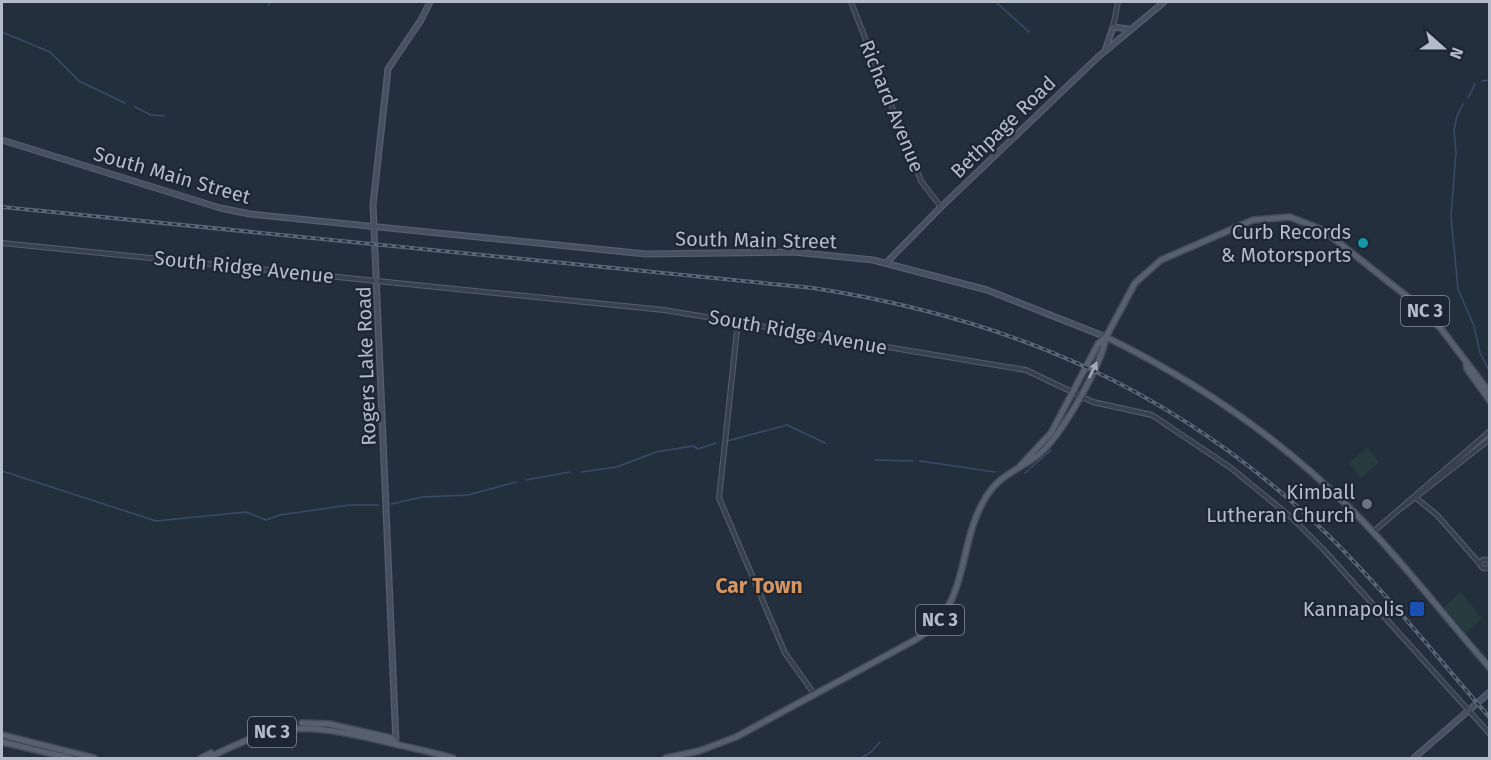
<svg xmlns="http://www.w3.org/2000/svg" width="1491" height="760" font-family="'Fira Sans',sans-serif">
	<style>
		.green { fill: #263c3f }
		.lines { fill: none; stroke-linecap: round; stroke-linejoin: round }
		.stream { stroke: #394c67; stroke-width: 1.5 }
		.tertiary-casing { stroke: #565f6c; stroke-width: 6 }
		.secondary-casing { stroke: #565f6c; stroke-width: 7 }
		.primary-casing { stroke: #414a57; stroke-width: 8 }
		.tertiary { stroke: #38414e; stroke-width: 4 }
		.secondary { stroke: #465061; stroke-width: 4.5 }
		.primary { stroke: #56606e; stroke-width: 5 }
		.rail-casing { stroke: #5a6575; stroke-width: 4 }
		.rail { stroke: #1d2633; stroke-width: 1.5; stroke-dasharray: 4.5; stroke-linecap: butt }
		.oneway { fill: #a1aab7 }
		.culture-dot { fill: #0f9aa8; stroke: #1d2633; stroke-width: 2 }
		.worship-dot { fill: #6b7280; stroke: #1d2633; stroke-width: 2 }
		.transit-dot { fill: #1a4fb4; stroke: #1d2633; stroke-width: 2 }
		.labels { text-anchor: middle; stroke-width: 4.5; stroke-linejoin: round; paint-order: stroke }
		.shield { fill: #1d2633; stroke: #878f9c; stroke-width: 1.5 }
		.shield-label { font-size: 18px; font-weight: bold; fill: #b4bcc9 }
		.street-label { font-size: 20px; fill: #b4bcc9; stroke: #1d2633 }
		.poi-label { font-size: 20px; fill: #b4bcc9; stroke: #1d2633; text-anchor: end }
		.neighbourhood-label { font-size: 21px; font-weight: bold; fill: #d59563; stroke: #1d2633 }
	</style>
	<rect width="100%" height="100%" fill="#242f3e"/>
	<path class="green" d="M1367,448l12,14 -18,16 -12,-15z
		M1460,592l22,26 -16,15 -22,-26z"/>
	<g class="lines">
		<path class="stream" d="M996,2l33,30
			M268,5l3,-3
			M2,32l48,20 29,29 46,22
			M1482,81l8,-1
			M1468,98l7,-14
			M1463,104l-6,12 -3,14 2,22 -5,64 5,52 2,21 16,37 6,27 10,19
			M135,107l16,8 13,1
			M727,441l60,-16 38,18
			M875,460l38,1
			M920,461l75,11
			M2,471l154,50 90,-9 20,8 14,-5 69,-10h30
			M581,472l36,-5 39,-15 37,-6 5,3 18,-6
			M1025,473l26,-23
			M526,480l44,-8
			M391,504l31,-7 46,-2 48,-13
			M861,758l10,-6 9,-10"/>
		<defs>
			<path id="tertiary" d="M851,2l70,179 20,26
				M1113,27l5,-25
				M2,243l662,67 362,60 67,32 59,13 79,53 61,50 31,31 167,185
				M738,321l-19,177 66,155 30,42
				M1416,498l21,17 43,49
				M1403,507l87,-68
				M1373,532l117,-101
				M1480.5 564a4.5 4.5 0 1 1 9 0a4.5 4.5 0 1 1-9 0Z"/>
			<path id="secondary" d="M1106,48l7,-21 16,2
				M2,140l218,68 30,6 396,40 148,-2 79,8 114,30 119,47
				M887,262l54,-55 157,-150 66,-55
				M396,743l-23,-538 15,-136 33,-49 9,-18
				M1414,758l76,-66"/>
			<path id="primary" d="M1106,337c100,49 192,114 268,196 40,43 77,91 116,135
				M1466,363l1,6 23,32
				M1021,465l30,-32 47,-89 8,-7
				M302,723l27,1 62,14 5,5
				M2,735l92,23
				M2,742l68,16
				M201,758l10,-5
				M208,758c74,-37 95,-35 174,-17 23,6 48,10 71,17
				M666,758l33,-7 37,-14 179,-97c58,-36 40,-93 71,-143 13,-22 34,-28 52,-42 23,-18 63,-89 68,-118l29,-54 26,-23 92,-40 37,-3 33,13 96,76 23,24 48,63"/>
		</defs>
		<use href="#tertiary" class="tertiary-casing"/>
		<use href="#secondary" class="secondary-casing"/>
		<use href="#primary" class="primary-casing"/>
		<use href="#tertiary" class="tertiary"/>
		<use href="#secondary" class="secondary"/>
		<use href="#primary" class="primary"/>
		<defs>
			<path id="rail" d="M2,207l811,81c201,31 366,103 514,246 58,57 109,122 163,184"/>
		</defs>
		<use href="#rail" class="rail-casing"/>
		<use href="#rail" class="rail"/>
	</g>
	<defs><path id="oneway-solid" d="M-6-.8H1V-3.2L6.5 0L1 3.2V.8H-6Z" transform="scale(1.5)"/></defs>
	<use class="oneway" href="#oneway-solid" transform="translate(1093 370) rotate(-64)"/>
	<circle class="culture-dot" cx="1363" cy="243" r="6"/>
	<circle class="worship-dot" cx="1367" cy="504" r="6"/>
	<rect class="transit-dot" x="1409" y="601" width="16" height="16" rx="3"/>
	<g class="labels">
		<g class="shield">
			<rect x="1401" y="296" width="48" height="30" rx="4.5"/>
			<rect x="916" y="605" width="48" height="30" rx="4.5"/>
			<rect x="248" y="717" width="48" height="30" rx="4.5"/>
		</g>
		<g class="shield-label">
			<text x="1425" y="317">NC 3</text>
			<text x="940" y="626">NC 3</text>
			<text x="272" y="738">NC 3</text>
		</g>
		<g class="street-label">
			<text transform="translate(892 106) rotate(68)" y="7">Richard Avenue</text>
			<text transform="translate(1003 127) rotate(-44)" y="7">Bethpage Road</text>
			<text transform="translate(172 175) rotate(16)" y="7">South Main Street</text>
			<text transform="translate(756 240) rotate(1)" y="7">South Main Street</text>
			<text transform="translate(244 267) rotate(6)" y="7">South Ridge Avenue</text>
			<text transform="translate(798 332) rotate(10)" y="7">South Ridge Avenue</text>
			<text transform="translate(366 366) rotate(-92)" y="7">Rogers Lake Road</text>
		</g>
		<g class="poi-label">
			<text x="1351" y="239">Curb Records<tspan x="1351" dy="23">&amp; Motorsports</tspan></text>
			<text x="1355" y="499">Kimball<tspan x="1355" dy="23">Lutheran Church</tspan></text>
			<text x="1404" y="616">Kannapolis</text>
		</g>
		<g class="neighbourhood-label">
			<text x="759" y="593">Car Town</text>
		</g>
	</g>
	<rect width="1491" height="760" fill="none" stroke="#b4bcc9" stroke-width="6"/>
	<g transform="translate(1443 48) rotate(111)" stroke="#1d2633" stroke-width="4.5" paint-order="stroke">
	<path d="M0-4.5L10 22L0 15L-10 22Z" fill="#b4bcc9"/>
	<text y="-9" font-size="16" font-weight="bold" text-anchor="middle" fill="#b4bcc9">N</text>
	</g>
</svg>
